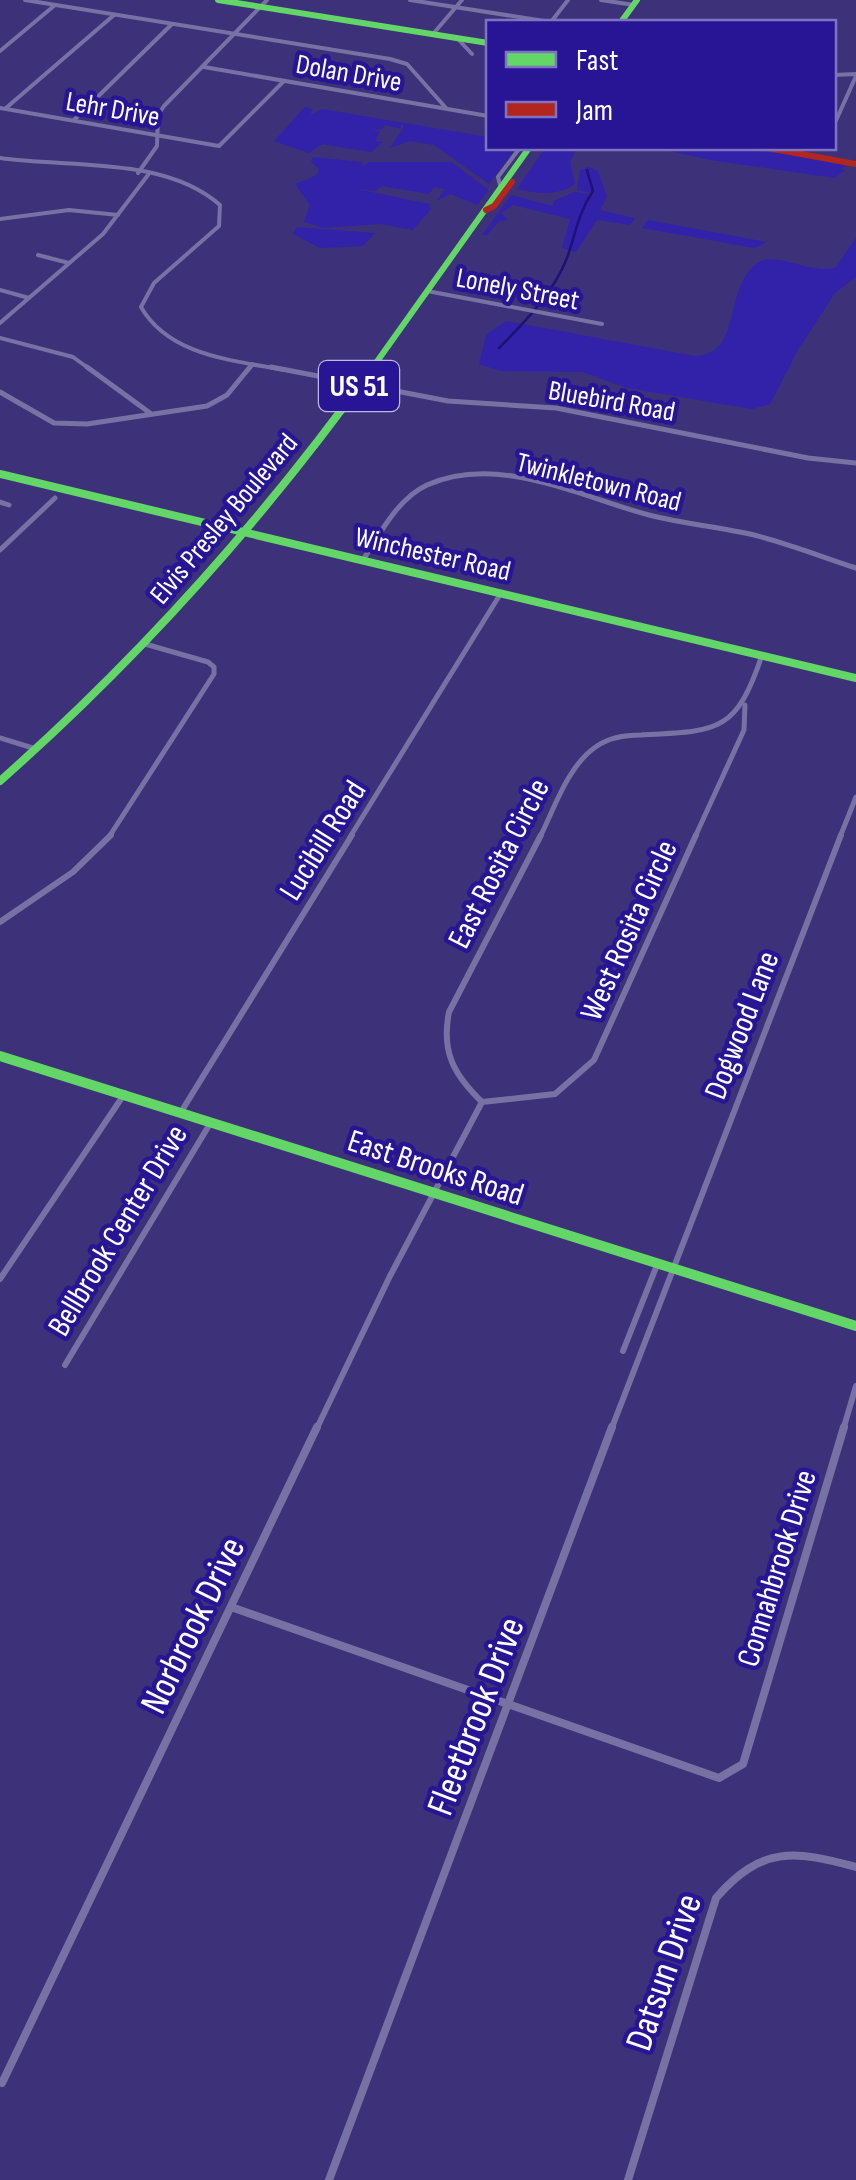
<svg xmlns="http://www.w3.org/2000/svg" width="856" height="2180" font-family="'Sofia Sans Condensed',sans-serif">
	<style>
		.green { fill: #3221a9 }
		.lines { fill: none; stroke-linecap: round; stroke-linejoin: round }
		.stream { stroke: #201174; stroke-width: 2.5 }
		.street-far3 { stroke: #7871a4; stroke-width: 4 }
		.street-far2 { stroke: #7871a4; stroke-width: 5 }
		.street-far1 { stroke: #7871a4; stroke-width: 6 }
		.street { stroke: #7871a4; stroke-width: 8 }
		.fast-far2 { stroke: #63d668; stroke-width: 6 }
		.fast-far1 { stroke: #63d668; stroke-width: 8 }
		.fast { stroke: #63d668; stroke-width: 10 }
		.jam { stroke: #b3261e; stroke-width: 6 }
		.labels { text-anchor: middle; stroke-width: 9; stroke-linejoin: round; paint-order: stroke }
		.far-street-label { font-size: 28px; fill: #fff; stroke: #281596 }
		.shield { fill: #281596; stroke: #beb9e0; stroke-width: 2.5 }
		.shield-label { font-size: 30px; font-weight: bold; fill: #fff }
		.street-label { font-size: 32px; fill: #fff; stroke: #281596 }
		.near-street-label { font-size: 38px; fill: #fff; stroke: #281596 }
	</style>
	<rect width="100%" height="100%" fill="#3d3279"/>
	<path class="green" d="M305,107l7,2 -1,6 11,-6 166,28v11h28l-27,36 -55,-39 -24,-4 -20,7 14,-21 -3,-3v5l-16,-4 -4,5 -10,-1 9,3 -5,9 8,1 -12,10 -49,-8 -13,9 -35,-12z
		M545,148l31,1 -6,13 5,22c-18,13 -39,9 -58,5z
		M656,148c65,-1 127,2 190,18l-6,3 5,1 -10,8 -125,-18z
		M313,157l49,5 1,5 5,-5h83l38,28 -12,15 -26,-11 -15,7 9,-12 -11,-2 -5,7 -47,-8 -7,5 -18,-2 72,15 2,5 -18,21 -33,-6 -56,4 -20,-6 6,-17 -15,-21 22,-9 2,-6 -8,-7z
		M589,167l9,4 9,26 -7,13 35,8 -5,7 -33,-5 -21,32 -14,-4 8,-29 -57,-14 -12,8 7,7 -10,2 -11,13h-5l29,-40 42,11 1,-5 20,-9 27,3 -24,-5 3,-20z
		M648,220l5,1 114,21 -13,6 -112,-20z
		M297,227l78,6 -12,13 -43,2 -27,-14z
		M856,238v39l-21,16 -37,57 -28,54 -18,5 -125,-21 -44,-16 -82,-1 -22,-7 7,-29 20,-14 189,35c49,-1 27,-71 64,-94 18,-10 50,12 76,6z"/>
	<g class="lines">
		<path class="stream" d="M499,348c25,-25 55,-56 68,-90 9,-25 11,-45 26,-67l-6,-21"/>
		<path class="street-far3" d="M25,0l365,59 17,5 39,44
			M410,0l141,22
			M601,0l33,5
			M551,22l17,-22
			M433,34l29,-34
			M457,38l15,16
			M0,51l55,-46
			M204,67l284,49
			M834,75l22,-1
			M0,108l219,38 65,-65
			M6,108l108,-93
			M74,120l98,-96
			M834,125l22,-49
			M0,158c69,10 165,-2 220,47l-1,21 -65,57 -13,24c28,49 92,53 143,63
			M138,173l19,-27 1,-31 6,-9 103,-106
			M500,185l-2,-8 21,-28 6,-1
			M0,219l69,-9 49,5
			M38,255l31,8
			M0,290l29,8
			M427,291l175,33
			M0,323l103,-89 45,-59
			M0,338l73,19 18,13
			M248,370l5,-6"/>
		<path class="street-far2" d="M87,367l63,46
			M271,367l177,34 108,7 252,50 48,5
			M0,392l54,31 33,1 120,-18 20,-11 23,-28
			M0,502l9,3
			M0,550l55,-52
			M363,560c17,-26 34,-61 64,-75 71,-32 153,12 222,30 35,9 71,12 105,20 35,9 68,22 102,33
			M0,738l36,11
			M109,837l105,-163v-7l-6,-5 -63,-18
			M350,837l151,-244
			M540,837c15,-30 28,-72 57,-91 13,-9 29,-11 44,-11 77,-4 95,-2 121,-80
			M695,837l49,-107 1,-25
			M840,837l16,-40"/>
		<path class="street-far1" d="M0,922l73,-50 38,-37
			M482,1102c-28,-27 -41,-50 -33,-90l92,-177
			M482,1102l73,-8 39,-34 102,-225
			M181,1112l171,-277
			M0,1279l125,-186
			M623,1351l34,-86
			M65,1365l146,-243
			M316,1430l74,-154 92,-174
			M611,1430l230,-595
			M843,1430l13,-44"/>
		<path class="street" d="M231,1607l488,171 24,-14 101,-337
			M2,2083l315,-656
			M329,2180l283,-753
			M628,2180l88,-282c45,-52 78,-48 140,-31"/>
		<path class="fast-far2" d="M218,0l270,43
			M621,22l16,-22
			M371,370l158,-222"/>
		<path class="fast-far1" d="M0,474l856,204
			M0,781c141,-125 263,-261 373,-414"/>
		<path class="fast" d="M0,1056l856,270"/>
		<path class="jam" d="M768,148l88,16
			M486,210l8,-4 18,-24"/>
	</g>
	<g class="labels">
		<g class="far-street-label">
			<text transform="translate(349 72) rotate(10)" y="10">Dolan Drive</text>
			<text transform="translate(113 108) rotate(10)" y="10">Lehr Drive</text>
			<text transform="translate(518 288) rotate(11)" y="10">Lonely Street</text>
			<text transform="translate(612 400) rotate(10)" y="10">Bluebird Road</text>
			<text transform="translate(599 481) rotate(14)" y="10">Twinkletown Road</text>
			<text transform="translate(223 518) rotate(-50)" y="10">Elvis Presley Boulevard</text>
			<text transform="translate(433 553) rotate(13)" y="10">Winchester Road</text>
		</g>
		<rect class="shield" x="319" y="361" width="80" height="50" rx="8"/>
		<g class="shield-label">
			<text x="359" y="396">US 51</text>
		</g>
		<g class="street-label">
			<text transform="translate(322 840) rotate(-58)" y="11">Lucibill Road</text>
			<text transform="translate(498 863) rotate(-63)" y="11">East Rosita Circle</text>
			<text transform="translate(628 930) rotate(-66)" y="11">West Rosita Circle</text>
			<text transform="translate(741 1025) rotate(-69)" y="11">Dogwood Lane</text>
			<text transform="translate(436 1167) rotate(18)" y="11">East Brooks Road</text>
			<text transform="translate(117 1230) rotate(-59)" y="11">Bellbrook Center Drive</text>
			<text transform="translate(776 1568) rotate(-73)" y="11">Connahbrook Drive</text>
		</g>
		<g class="near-street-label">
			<text transform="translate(192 1625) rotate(-64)" y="13">Norbrook Drive</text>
			<text transform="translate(475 1716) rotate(-69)" y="13">Fleetbrook Drive</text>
			<text transform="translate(663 1972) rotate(-71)" y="13">Datsun Drive</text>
		</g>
	</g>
	<rect x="486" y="20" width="350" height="130" fill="#281596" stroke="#7e73c0" stroke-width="2.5"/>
	<rect x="506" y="52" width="50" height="15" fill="#63d668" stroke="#7e73c0" stroke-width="2.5"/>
	<text x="576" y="70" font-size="30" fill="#ffffff">Fast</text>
	<rect x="506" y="102" width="50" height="15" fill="#b3261e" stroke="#7e73c0" stroke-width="2.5"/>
	<text x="576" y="120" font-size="30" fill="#ffffff">Jam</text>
</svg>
